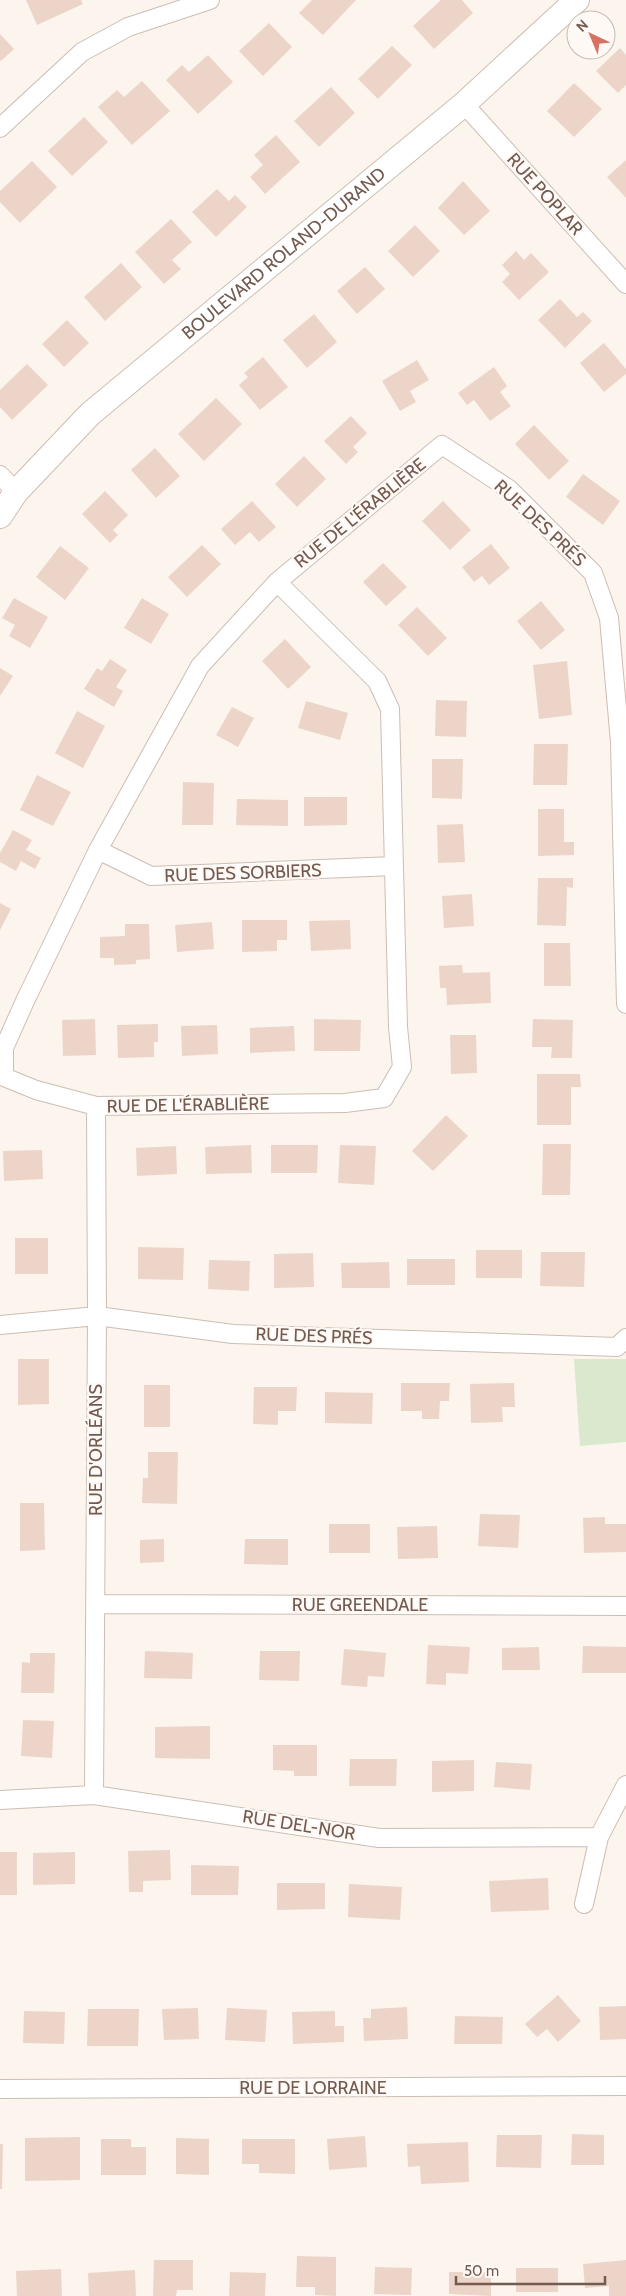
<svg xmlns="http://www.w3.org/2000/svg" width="626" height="2296" font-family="Cabin,sans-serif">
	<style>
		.green { fill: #dae8cd }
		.building { fill: #edd4c9 }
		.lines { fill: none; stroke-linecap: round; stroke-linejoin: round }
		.street-casing { stroke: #cdbdb4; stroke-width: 20 }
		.secondary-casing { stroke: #cfbdb2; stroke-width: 26 }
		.street { stroke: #fff; stroke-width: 18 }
		.secondary { stroke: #fff; stroke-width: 24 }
		.labels { text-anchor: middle; stroke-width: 4.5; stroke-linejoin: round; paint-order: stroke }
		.street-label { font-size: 18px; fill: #745b52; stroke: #fef9f4 }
	</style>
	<rect width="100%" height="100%" fill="#fbf5ee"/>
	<path class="green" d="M574,1359h52v83l-46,4z"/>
	<path class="building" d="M26,0h55l2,4 -46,21z
		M312,0h44l-33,35 -24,-22z
		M441,0h21l11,13 -39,36 -21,-23z
		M269,23l23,24 -29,29 -24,-25z
		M0,34l14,15 -13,12 -1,-1z
		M392,46l20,19 -34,34 -20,-20z
		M620,48l6,7v30l-8,8 -22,-22z
		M208,55l25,27 -35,32 -32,-34 16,-15 7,7z
		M142,81l28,30 -38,34 -34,-38 19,-17 7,7z
		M574,83l28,26 -28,28 -27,-26z
		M331,87l24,26 -36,34 -25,-26z
		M84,117l24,25 -36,34 -24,-25z
		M276,135l24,27 -35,32 -15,-17 13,-12 -9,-10z
		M626,160v38l-19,-21z
		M32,161l25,26 -37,36 -20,-21v-11z
		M463,181l27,30 -26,24 -26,-27z
		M217,189l12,12 6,-6 12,12 -31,30 -24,-25z
		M171,219l21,23 -20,18 9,9 -17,15 -29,-32z
		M415,225l25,26 -27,26 -25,-26z
		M516,251l8,9 7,-7 18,19 -30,28 -17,-18 8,-8 -8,-9z
		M121,263l21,24 -37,34 -21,-24z
		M365,267l20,22 -28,25 -20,-23z
		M560,299l17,18 6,-5 9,9 -27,27 -27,-28z
		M314,314l23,28 -30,26 -24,-28z
		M67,320l22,23 -25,24 -22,-23z
		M604,343l22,26v5l-22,18 -24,-29z
		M263,357l25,30 -28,23 -21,-25 9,-8 -4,-4z
		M417,360l12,20 -19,11 6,11 -16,9 -18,-30z
		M27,364l21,21 -36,35 -12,-13v-17z
		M494,367l13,19 -7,6 11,14 -21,15 -16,-21 -7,5 -9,-12z
		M216,398l26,26 -38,37 -26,-27z
		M351,416l16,17 -14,14 5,5 -12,12 -22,-23z
		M534,425l35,36 -20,19 -34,-36z
		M155,448l25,28 -24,22 -25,-28z
		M304,456l22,23 -29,28 -22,-23z
		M583,474l37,27 -17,24 -37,-28z
		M105,491l23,24 -15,15 5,5 -8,8 -28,-29z
		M252,501l24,26 -17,15 -9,-10 -15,13 -14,-16z
		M443,501l28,29 -21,20 -28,-29z
		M491,544l19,24 -21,17 -7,-9 -8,6 -12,-15z
		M202,545l19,19 -34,33 -19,-20z
		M60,546l29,22 -24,32 -29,-23z
		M383,563l24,24 -21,19 -23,-24z
		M14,598l34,19 -18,31 -21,-12 6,-11 -13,-7z
		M142,598l27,16 -18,30 -27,-16z
		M541,601l24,29 -24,20 -24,-29z
		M417,607l30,31 -19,18 -30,-31z
		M285,639l26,28 -23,22 -26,-28z
		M110,659l17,11 -11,17 7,4 -9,16 -30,-18 13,-21 5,3z
		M567,661l5,54 -33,4 -6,-54z
		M0,668l13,8 -13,20z
		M436,700l31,1 -1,36 -31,-1z
		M306,701l42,12 -8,27 -42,-12z
		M232,707l22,11 -16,29 -22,-12z
		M77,711l28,15 -22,42 -28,-15z
		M534,744h34l-1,41h-34z
		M432,759h31l-1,40 -30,-1z
		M37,775l34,17 -18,34 -33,-16z
		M183,782l31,1 -1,42h-31z
		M304,797h43v28l-43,1z
		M237,799l51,1v26l-52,-1z
		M538,809h26v33h10v13l-36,1z
		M463,824l2,38 -27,1 -1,-38z
		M13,830l19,10 -6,10 15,8 -6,11 -14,-8 -5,10 -16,-9v-9z
		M538,878h35v10l-6,-1 -1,39 -29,-1z
		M472,894l2,32 -30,2 -2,-32z
		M0,903l11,6 -11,21z
		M242,920h45v20h-10v11l-35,1z
		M350,920l1,29 -40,2 -2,-30z
		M212,922l2,27 -37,3 -2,-27z
		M125,924h24l1,35 -14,1v4l-22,1v-7h-14v-21l25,-1z
		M544,943h26l1,43h-27z
		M462,965l1,8 27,-1 1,31 -44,2 -1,-17h-6l-1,-22z
		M95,1019l1,36 -33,1 -1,-36z
		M314,1019l47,1 -1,31h-46z
		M533,1019l40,1 -1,38h-21l1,-11h-20z
		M158,1024v18h-4v15l-36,1 -1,-33z
		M217,1025l1,29 -36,2 -1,-30z
		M294,1026l1,25 -45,2v-25z
		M450,1035h26l1,38 -26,1z
		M537,1074h43l1,13h-10v38h-34z
		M446,1115l22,21 -35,35 -21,-20z
		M543,1144h28l-1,51h-28z
		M251,1145l1,28 -46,1 -1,-27z
		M271,1145h47l-1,28h-46z
		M340,1145l36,1 -2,39 -36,-2z
		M176,1146l1,28 -40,2 -1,-28z
		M42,1150l1,29 -39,2 -1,-30z
		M15,1238h33v36h-33z
		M138,1247l46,1 -1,32 -45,-1z
		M476,1250h46v28h-46z
		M541,1252h44l-1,35 -44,-1z
		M313,1253l1,34 -40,1v-34z
		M407,1259h48v26h-48z
		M209,1260l41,1 -1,30 -41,-2z
		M389,1262l1,26h-48l-1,-25z
		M18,1359h31v45l-31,1z
		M401,1383h49l-1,18h-9l-1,18h-17v-8h-21z
		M514,1383l1,24h-13l1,15 -32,1 -1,-39z
		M144,1385h26v42h-26z
		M254,1387h43l-1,24h-18v14l-25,-1z
		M325,1392l48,1 -1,31 -47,-1z
		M148,1452h30l-1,52 -35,-1 1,-25h5z
		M20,1503h24l1,47 -25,1z
		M480,1514l40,1 -2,33 -40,-2z
		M605,1517v7h21v28l-42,1 -1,-35z
		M329,1524h41v29h-41z
		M437,1526l1,32 -40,1 -1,-32z
		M164,1539v23l-24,1v-23z
		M245,1539h43v26l-44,-1z
		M428,1645l42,2 -2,27 -22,-1v12l-20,-1z
		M583,1646l43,1v26h-44z
		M539,1647l1,23h-38v-22z
		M344,1649l42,4 -2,24 -16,-1 -1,11 -26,-2z
		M145,1651l48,2 -1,26 -48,-1z
		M260,1651h40l-1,30 -40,-1z
		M30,1653h25l-1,40h-33l1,-31 8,1z
		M23,1720l31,1 -2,37 -31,-2z
		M210,1726v33l-55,-1v-31z
		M273,1745h44v31h-23v-5l-21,-1z
		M350,1759h47l-1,27h-47z
		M474,1760v31l-42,1v-31z
		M496,1762l36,2 -2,26 -36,-3z
		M170,1850l1,30 -28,1v11h-14l-1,-41z
		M0,1852h17v43h-17z
		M75,1852v32l-42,1v-32z
		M191,1865l48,1 -1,29h-47z
		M548,1878l1,32 -58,2 -2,-31z
		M277,1883h48v26l-48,1z
		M349,1884l53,3 -2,33 -52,-3z
		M558,1995l23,26 -23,21 -11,-13 -10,8 -12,-13z
		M626,2006v33l-26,1 -1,-33z
		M407,2007l1,32 -44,2 -1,-23h8v-9z
		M198,2008l1,31 -35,1 -2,-31z
		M227,2008l40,2 -2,32 -40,-2z
		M88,2009h51l-1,37h-51z
		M24,2011l41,1 -1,32 -41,-1z
		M335,2011v15h9v16l-51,2 -1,-32z
		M455,2016l48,1 -1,27h-48z
		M572,2134l32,1v30h-33z
		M497,2135h45l-1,33 -45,-1z
		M365,2136l2,31 -38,3 -2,-31z
		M80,2137v43l-55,1v-43z
		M176,2138l33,1v36l-33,-1z
		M101,2139h30v8h15v28h-45z
		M242,2139h53v35l-36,-1v-9h-17z
		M468,2142l1,40 -48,2 -1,-18 -12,1 -1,-23z
		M0,2144h3l-1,45h-2z
		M297,2256l39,1v39l-21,-1v-8h-19z
		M154,2260h39v30h-16l-1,6h-23z
		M626,2260v36h-17v-10l-24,2 -2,-24z
		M375,2267l37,1 -1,27 -37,-1z
		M516,2268h42v24h-42z
		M61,2269l1,27h-45l-1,-25z
		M135,2270l1,26h-47l-1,-23z
		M230,2272l36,1 -1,23h-36z
		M449,2272h42v24l-42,-2z"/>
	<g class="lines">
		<defs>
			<path id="street" d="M464,104l162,180
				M0,128l82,-76 46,-25 82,-27
				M0,475l16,17
				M277,582l100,99 13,28 8,318 4,40 -18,31 -39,5 -249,3 -60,-16 -32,-13v-29l21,-47 73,-151 102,-184 77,-84 165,-137 67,44 84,84 16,45 11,124
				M626,742h-6l6,262
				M98,850l53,26 243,-10
				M0,1325l97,-9 136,18 384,13 9,-9
				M95,1604l531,2
				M94,1795l3,-479 -1,-210
				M0,1800l94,-5 285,43 220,-1
				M584,1904l15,-67 27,-52
				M0,2089l626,-3"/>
			<g id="secondary">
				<path id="s1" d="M0,516l16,-24 74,-78 374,-310 113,-104"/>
			</g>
		</defs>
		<use href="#street" class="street-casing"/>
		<use href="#secondary" class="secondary-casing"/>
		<use href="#street" class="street"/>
		<use href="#secondary" class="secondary"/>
	</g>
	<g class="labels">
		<g class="street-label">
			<text transform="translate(545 194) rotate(48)" y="6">RUE POPLAR</text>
			<text dy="6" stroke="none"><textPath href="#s1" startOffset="388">BOULEVARD ROLAND-DURAND</textPath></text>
			<text transform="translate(360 513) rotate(-39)" y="6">RUE DE L'ÉRABLIÈRE</text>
			<text transform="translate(540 523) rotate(43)" y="6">RUE DES PRÉS</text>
			<text transform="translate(243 873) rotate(-2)" y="6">RUE DES SORBIERS</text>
			<text transform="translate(188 1105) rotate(-1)" y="6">RUE DE L'ÉRABLIÈRE</text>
			<text transform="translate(314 1336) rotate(2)" y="6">RUE DES PRÉS</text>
			<text transform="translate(96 1450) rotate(-90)" y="6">RUE D'ORLÉANS</text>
			<text x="360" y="1611">RUE GREENDALE</text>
			<text transform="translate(299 1825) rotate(9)" y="6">RUE DEL-NOR</text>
			<text x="313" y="2094">RUE DE LORRAINE</text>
		</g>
	</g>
	<g transform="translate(591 35) rotate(316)"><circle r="24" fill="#fef9f4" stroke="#c7bab3"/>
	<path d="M0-4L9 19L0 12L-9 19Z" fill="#d57263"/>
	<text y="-8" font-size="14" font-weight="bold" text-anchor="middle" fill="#745b52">N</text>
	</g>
	<path d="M456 2276v8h149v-8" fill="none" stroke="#745b52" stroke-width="2.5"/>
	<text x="464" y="2276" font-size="15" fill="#745b52" stroke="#fef9f4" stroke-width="4" paint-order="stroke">50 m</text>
</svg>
